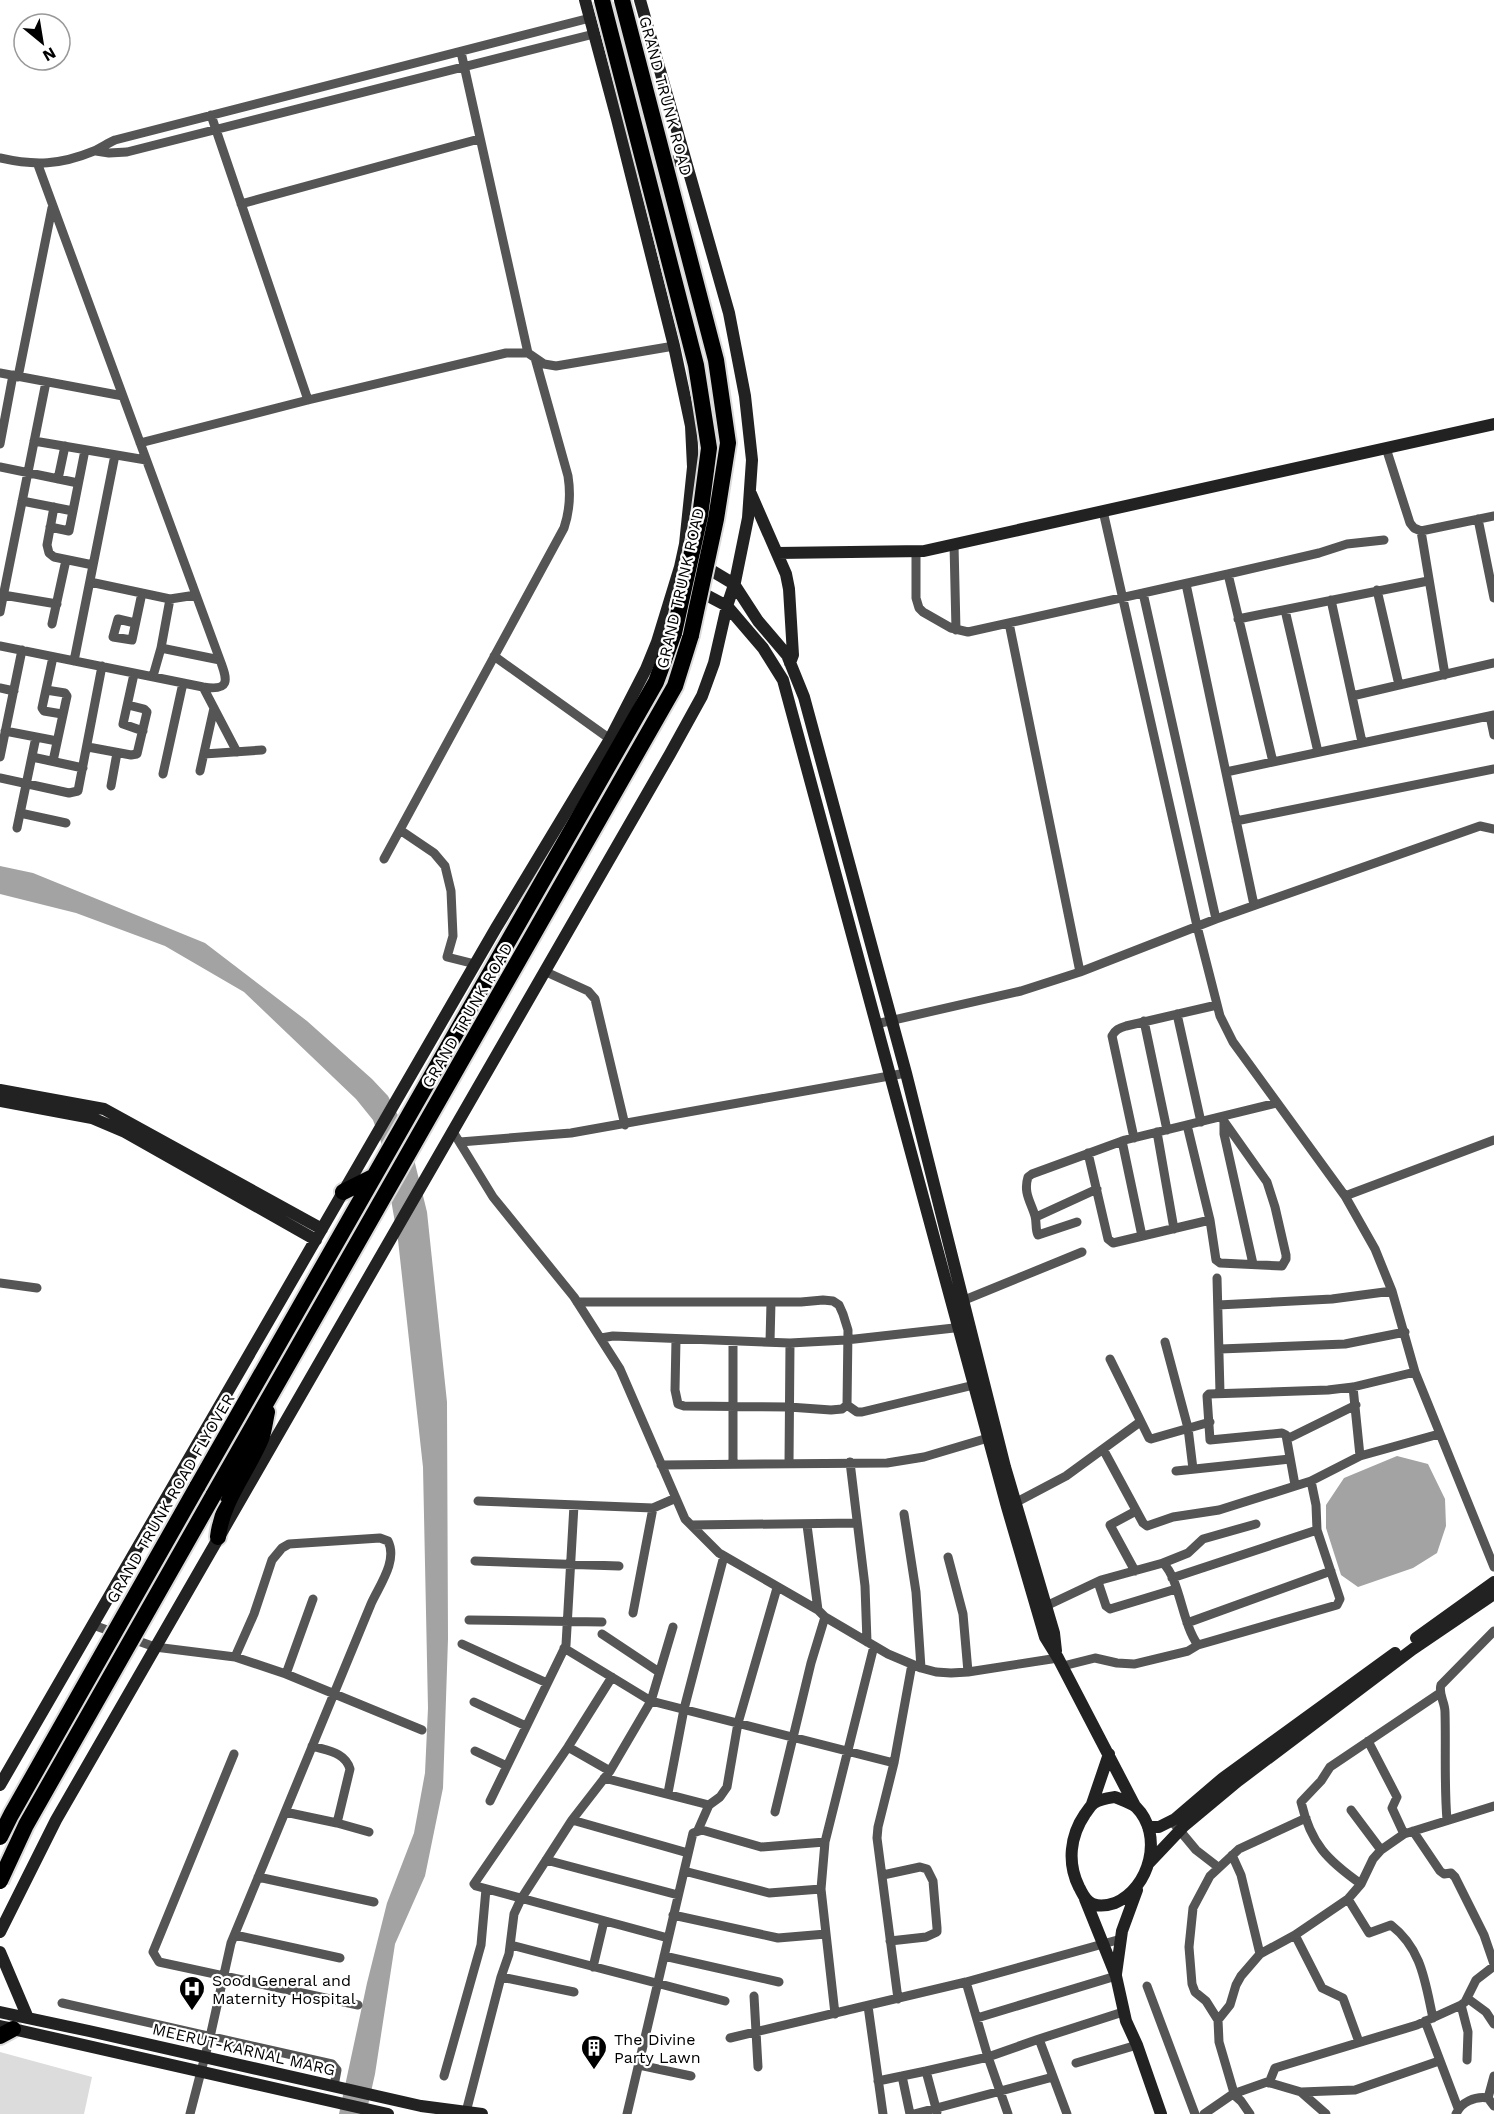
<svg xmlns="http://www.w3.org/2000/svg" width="1494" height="2114" font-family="'Work Sans',sans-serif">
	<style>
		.green { fill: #dcdcdc }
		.water { fill: #a3a3a3 }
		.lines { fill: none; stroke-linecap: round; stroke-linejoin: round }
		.highway-casing { stroke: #dbdbdb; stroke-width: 20 }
		.street { stroke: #555; stroke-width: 9 }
		.secondary { stroke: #222; stroke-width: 12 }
		.highway { stroke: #000; stroke-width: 16 }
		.highway-bridge-casing { stroke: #dbdbdb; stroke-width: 20; stroke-linecap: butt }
		.highway-bridge { stroke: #000; stroke-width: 16 }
		.labels { text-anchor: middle; stroke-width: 4.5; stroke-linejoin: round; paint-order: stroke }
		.street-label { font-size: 16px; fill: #000; stroke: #fff }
		.poi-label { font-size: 16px; fill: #000; stroke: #fff; text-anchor: start }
	</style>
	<rect width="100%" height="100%" fill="#fff"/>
	<path class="green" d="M0,2052l92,25 -8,37h-84z"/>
	<path class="water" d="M0,866l33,7 172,70 102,78 65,58 16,17 20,39 19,77 20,190 1,237 -5,149 -18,88 -30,68 -20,130 -9,40h-27l28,-131 20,-80 27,-70 11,-60 3,-65 -5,-241 -25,-227 -17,-98 -8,-22 -17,-21 -112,-107 -79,-46 -89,-33 -76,-19z
		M1397,1456l31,8 17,35 1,27 -9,27 -24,15 -55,19 -17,-12 -15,-47v-23l18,-27z"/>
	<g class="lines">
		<defs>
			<path id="highway" d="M343,1192l30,-15
				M197,1487l459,-805 18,-49
				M213,1496l462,-810 16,-51
				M218,1537c4,-36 29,-65 43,-98 3,-8 4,-18 6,-27
				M0,2036l13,-7"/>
		</defs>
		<use href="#highway" class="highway-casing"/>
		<path class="street" d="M461,52l67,301
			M211,115l97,285
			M96,151l13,2 18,-1 467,-118
			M0,158c35,8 60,7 94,-7 7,-3 14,-8 21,-11l475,-122
			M241,204l238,-65
			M0,373l123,23
			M18,377l34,-169
			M34,441l112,19
			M140,443l168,-43 198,-47h22l16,11 12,2 118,-20
			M0,444l13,-69
			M1386,448l24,75 4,5 7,3 73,-15
			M0,467l78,16
			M58,479l7,-33
			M22,501l51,10
			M54,507l-7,38 2,8 5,4 39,8
			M1103,511l94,415 23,90 13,26 112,154 30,53 17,42 23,81 79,195
			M1478,519l16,79
			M50,527l19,4 16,-81
			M1421,531l24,144
			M954,544l2,86
			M916,552v46l3,10 4,4 28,16 17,4 260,-58 91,-21 28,-9 37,-4
			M1228,574l45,188
			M90,582l80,17 26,-4
			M1186,584l68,321
			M1377,590l22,95
			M1143,593l73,326
			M3,595l54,9
			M1331,600l31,142
			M1285,610l33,142
			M0,612l46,-230
			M1238,619l190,-38
			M135,623l-17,-4 -5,18 19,3 10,-47
			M1009,623l71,349
			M52,624l14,-64
			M0,646l203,41c27,4 25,-6 17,-27l-182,-495
			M161,648l59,12
			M494,656l116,83
			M53,657l-11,51 2,3 18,3
			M74,661l41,-206
			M134,674l-11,50 20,7
			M153,676l8,-28 9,-49
			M203,687l34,65
			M0,688l14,3
			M46,690l19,3 2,3 -14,65
			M1352,696l142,-33
			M1490,716l4,19
			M5,731l52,10
			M88,747l43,8 6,-1 10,-42 -3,-3 -16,-4
			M204,754l58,-4
			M0,757l22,-107
			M32,757l51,11
			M200,771l14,-63
			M1226,772l268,-57
			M163,774l20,-91
			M0,778l69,15 9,-2 24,-125
			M111,786l6,-33
			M20,813l46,10
			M1236,821l258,-52
			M17,828l19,-91
			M400,830l34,23 11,13 6,25 2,45 -6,21 28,7
			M384,859l180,-331c6,-18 7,-33 4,-52l-33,-118
			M544,971l44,20 7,8 30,126
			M1177,1014l24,108
			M1144,1021l23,109
			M876,1024l145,-33 59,-19 136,-53 264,-93 14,3
			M1224,1121v13l29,130
			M1187,1125l23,95 6,40 4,3 62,3 4,-7v-4l-11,-48 -8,-25 -46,-65
			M452,1130l41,67 81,100 46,72 65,150 34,34 99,57 7,7 63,37 33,14 15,4 15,1 17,-1 90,-14
			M1157,1132l17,97
			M1134,1138l-22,-102c3,-6 7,-8 14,-10l91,-21
			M1122,1141l20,95
			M460,1142l111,-9 335,-60
			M1088,1153l20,86 5,4 97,-23
			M1345,1196l149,-56
			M1036,1217l61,-28
			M1077,1222l-39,13c-3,-6 -1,-12 -3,-19 -4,-14 -12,-23 -7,-39l4,-3 93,-34 152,-37
			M1217,1278l3,115
			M0,1283l37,5
			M962,1301l120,-49
			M577,1302h224l22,-2 10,1 6,4 4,9 5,16 -1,75 -5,4 -11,1 -42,-3 -105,-1 -6,-2 -3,-14 1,-51
			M1218,1305l114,-6 60,-8
			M601,1338l12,-2 177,7 56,-3 117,-13
			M733,1341v123
			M770,1342l1,-40
			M1165,1342l23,86 5,41
			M1220,1349l125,-5 60,-12
			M1110,1359l39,79 2,1 59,-17
			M1353,1387l7,69
			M847,1405l10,7h5l112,-27
			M1287,1439l69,-34
			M1103,1449l40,74 4,3 26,-9 46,-7 92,-29 49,-25 79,-22
			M850,1462l15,124 2,56
			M789,1464l1,-121
			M661,1465l226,-2 37,-6 64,-19
			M1176,1471l114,-12
			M1295,1485l-9,-50 -4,-2 -72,7 -3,-44 2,-2 119,-4 25,-3 62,-15
			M478,1501l175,7 23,-10
			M1011,1505l55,-29 74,-54
			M904,1514l12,78 5,76
			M691,1525l166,-2
			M807,1525l11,85
			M948,1557l15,57 5,58
			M475,1561l144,5
			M1163,1563l25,-10 15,-14 53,-15
			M1135,1571l-25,-46 26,-14
			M1172,1578l145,-48
			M1098,1582l8,24 4,3 66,-20
			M1046,1606l55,-26 62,-17c17,16 19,61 35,82l139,-40 3,-6 -23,-69 -1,-25 -5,-24
			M633,1613l20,-105
			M469,1620l133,2
			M1187,1623l144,-52
			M93,1625l62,22 80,10 51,17 136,56
			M602,1634l57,38
			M462,1644l85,39
			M564,1648l87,53 243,62
			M1063,1666l32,-8 22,5 17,1 54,-13 10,-6
			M286,1674l27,-75
			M612,1677l-44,70 -94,137 2,2 192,52
			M474,1702l52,24
			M1368,1741l29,56 -5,11 12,26
			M312,1746c16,5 33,6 38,23l-13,54
			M568,1747l42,24
			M475,1751l32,15
			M234,1754l-81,198 6,10 199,43
			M604,1778l105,27
			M668,1793l16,-84 40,-153
			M490,1801l76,-156 8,-140
			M1351,1810l30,40
			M285,1812l52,11 32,9
			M775,1812l36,-149 14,-46
			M572,1820l116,33
			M1171,1820l25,30 22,17
			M1447,1820c-3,-36 -1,-72 -2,-108 0,-10 -7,-18 -4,-27l53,-54
			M698,1830l11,-25 11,-8 7,-10 11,-64 39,-135
			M1413,1831l27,40 4,3 7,-1 4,4 29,58 10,29
			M1232,1855l9,20 19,79
			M546,1860l132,35
			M684,1871l85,22 52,-4
			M883,1875l37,-8 7,2 6,12 4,47v4l-11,5 -36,4
			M258,1877l116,25
			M1361,1884c-34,-24 -50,-40 -60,-82l20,-21 9,-14 110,-74
			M1348,1899l21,34 22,-8c31,24 34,57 42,93
			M673,1915l105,23 48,-4
			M235,1935l105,23
			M1295,1935l27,53 21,10 16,44
			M511,1945l214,56
			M664,1956l115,26
			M593,1967l11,-46
			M501,1977l73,15
			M966,1982l22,75 20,57
			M1147,1986l48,128
			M754,1996l4,71
			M1467,1998l19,14 8,12
			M898,1999l-21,-161 1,-11 16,-64 18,-99
			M62,2003l270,61 5,6 -3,16
			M1461,2005l7,27 -1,28
			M868,2006l15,108
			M835,2014l-14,-125 4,-47 49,-196
			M977,2018l139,-42
			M1218,2020l-12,-19 -11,-9 -3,-8 -3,-37 4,-39 17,-32 29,-27 67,-31
			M1425,2021l33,87
			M730,2038l236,-56 155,-43
			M1076,2063l61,-18
			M639,2065l52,11
			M926,2071l62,-14 51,-18
			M444,2076l37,-131 5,-56
			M902,2076l8,38
			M878,2081l48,-10 11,41
			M1269,2083l6,-15 142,-43 44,-20 4,-3 11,-22 18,-14
			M1301,2092l25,22
			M1234,2093l-15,-51 -1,-22 12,-15 6,-20 5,-9 19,-22 35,-19 53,-36 13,-15 12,-25 8,-9 23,-16 90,-28
			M1233,2094l8,7 9,13
			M1488,2098l6,-22
			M466,2112l35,-135 8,-23 5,-40 7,-15 51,-79 38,-49 41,-70 22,-74
			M190,2114l20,-77 21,-94 140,-339c8,-18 27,-43 17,-63l-8,-3 -91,6 -7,4 -10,12 -18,54 -19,43
			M627,2114l66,-281 9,-3 59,17 64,-5
			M914,2114l139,-37
			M1067,2114l-28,-75 84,-27
			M1204,2114l29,-20 34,-12 34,10 54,-2 84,-29
			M1456,2114c5,-12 19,-18 32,-16l6,8"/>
		<path class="secondary" d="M639,170l45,-11
			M751,494l35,80 3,15 4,66 -3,8
			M777,553l147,-2 570,-127
			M699,563l35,21 24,37 29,34 17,42 102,376 99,394 49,166 2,18
			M693,588l34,18 36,42 20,32 224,827 38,130 13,21 77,148
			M0,1090l104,19 218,120
			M0,1101l92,17 33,14 191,108
			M1416,1638l78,-56
			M0,1785l496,-857 114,-189 36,-70 11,-27 23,-75 5,-23 8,-77 -2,-41 -17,-80 -57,-227 -32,-119
			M1115,1797c7,3 16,6 21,10 28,28 14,81 -21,96 -6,2 -15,4 -22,1 -8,-3 -10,-10 -14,-17 -12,-24 -9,-51 6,-73 3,-4 5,-8 9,-11 6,-4 14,-5 21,-6z
			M1092,1804l17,-50
			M1148,1827h11l16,-8 48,-41 172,-125
			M1149,1863l35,-37 54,-45 175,-132 81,-55
			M1085,1899l31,77 10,45 11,24 24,69
			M0,1932l56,-112 614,-1066 32,-58 12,-33 13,-57 8,-24 13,-64 4,-58 -7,-64 -16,-83 -89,-313
			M0,1952l28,66
			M1116,1974l6,-43 15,-41
			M0,2012l89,19 332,75 61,8
			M0,2026l388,88"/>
		<use href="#highway" class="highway"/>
		<defs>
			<path id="highway-bridge" d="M602,0l94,365 13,83 -9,68 -26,117
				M622,0l94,360 12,83 -12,76 -25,116
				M0,1837l11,-22 186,-328
				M0,1881l26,-56 187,-329"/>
		</defs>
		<use href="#highway-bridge" class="highway-bridge-casing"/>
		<use href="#highway-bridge" class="highway-bridge"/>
	</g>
	<defs>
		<symbol id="hospital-pin" viewBox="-11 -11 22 30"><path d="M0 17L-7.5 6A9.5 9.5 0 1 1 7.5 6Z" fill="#000" stroke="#fff"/><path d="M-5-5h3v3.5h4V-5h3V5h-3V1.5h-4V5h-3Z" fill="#fff"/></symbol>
		<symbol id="building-pin" viewBox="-11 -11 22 30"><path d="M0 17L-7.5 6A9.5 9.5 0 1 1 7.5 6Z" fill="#000" stroke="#fff"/><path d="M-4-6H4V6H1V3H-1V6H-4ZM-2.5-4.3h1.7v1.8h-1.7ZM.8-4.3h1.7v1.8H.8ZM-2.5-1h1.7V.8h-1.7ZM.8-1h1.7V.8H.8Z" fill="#fff"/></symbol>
	</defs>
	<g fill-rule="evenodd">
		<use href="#hospital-pin" x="177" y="1974" width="30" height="40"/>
		<use href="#building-pin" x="579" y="2033" width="30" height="40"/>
	</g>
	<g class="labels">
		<g class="street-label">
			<text transform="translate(666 96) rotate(75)" y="6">GRAND TRUNK ROAD</text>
			<text transform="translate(680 588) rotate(-77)" y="6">GRAND TRUNK ROAD</text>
			<text transform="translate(467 1015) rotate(-60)" y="6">GRAND TRUNK ROAD</text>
			<text transform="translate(170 1498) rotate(-60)" y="6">GRAND TRUNK ROAD FLYOVER</text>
			<text transform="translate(244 2049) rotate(13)" y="6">MEERUT-KARNAL MARG</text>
		</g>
		<g class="poi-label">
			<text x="212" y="1986">Sood General and<tspan x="212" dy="18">Maternity Hospital</tspan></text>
			<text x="614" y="2045">The Divine<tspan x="614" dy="18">Party Lawn</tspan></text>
		</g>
	</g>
	<g transform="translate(42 42) rotate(150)"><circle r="28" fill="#ffffff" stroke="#999999" stroke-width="1.5"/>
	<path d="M0-4.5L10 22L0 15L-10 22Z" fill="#000000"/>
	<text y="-9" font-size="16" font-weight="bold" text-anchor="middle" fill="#000000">N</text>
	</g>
</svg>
